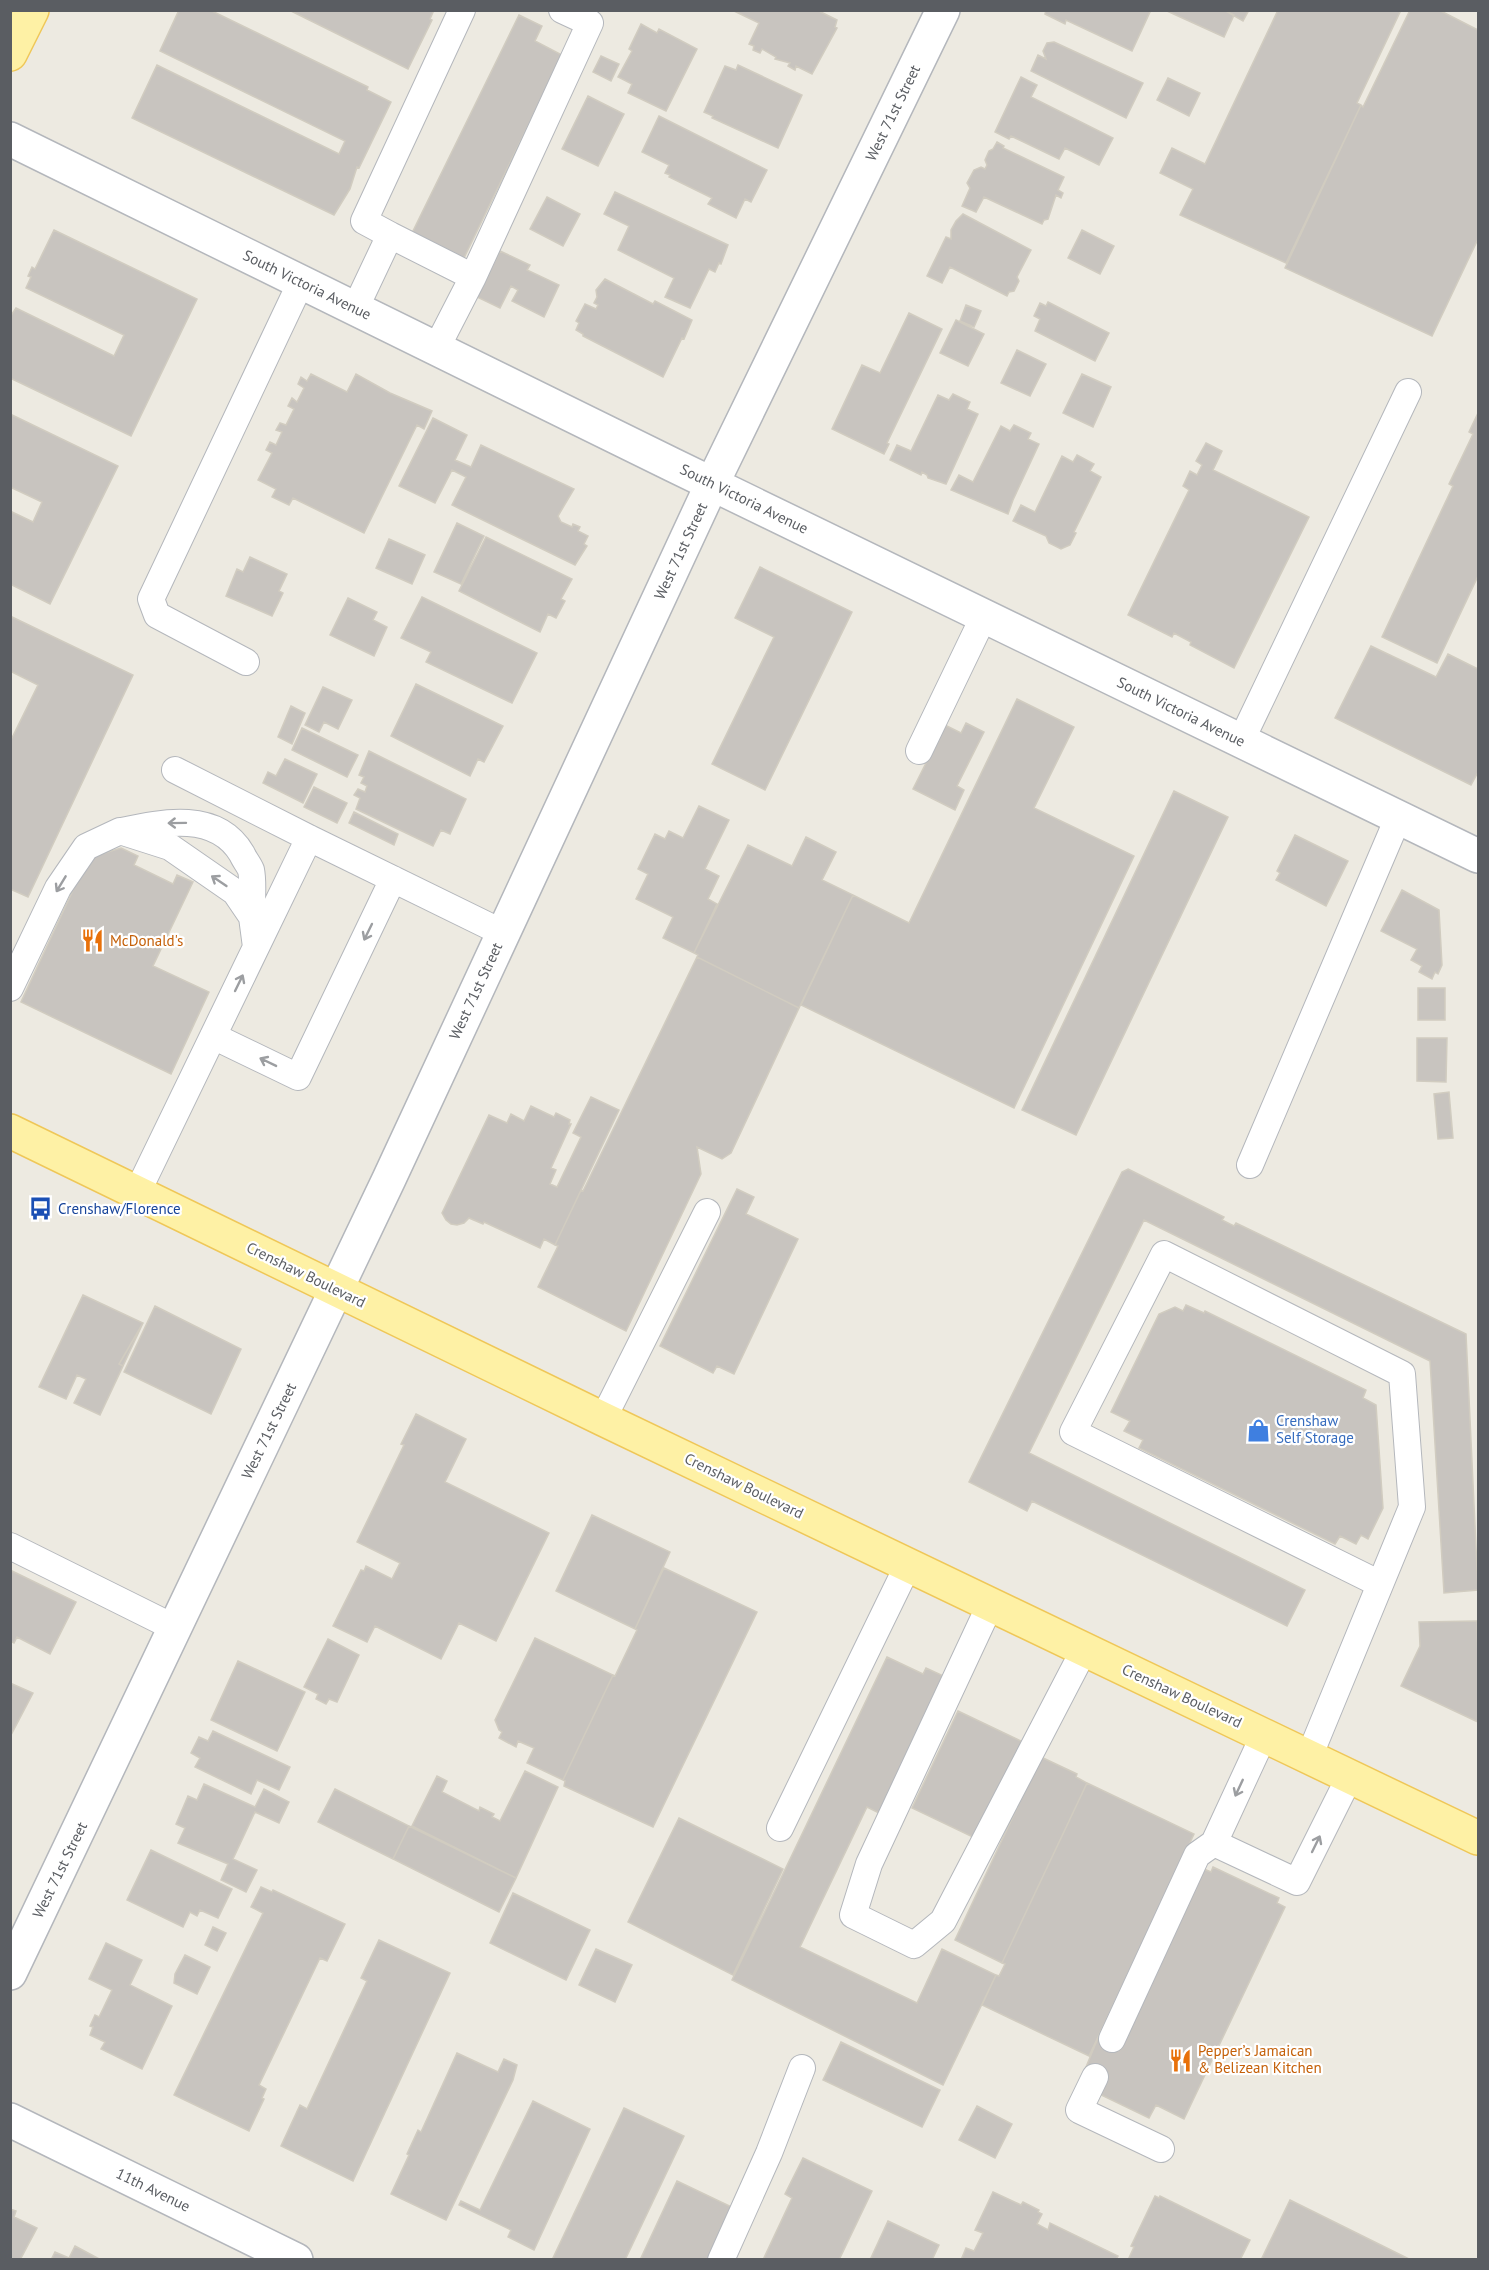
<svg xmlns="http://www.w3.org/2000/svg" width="1489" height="2270" font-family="'PT Sans',sans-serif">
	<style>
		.building { fill: #c8c4bf; stroke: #d1ccc0; stroke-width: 1.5 }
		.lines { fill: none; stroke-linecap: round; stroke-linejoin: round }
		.lane-casing { stroke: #b4b7bc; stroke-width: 28 }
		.street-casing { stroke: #b4b7bc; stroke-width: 36 }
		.primary-casing { stroke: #efc758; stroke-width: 36 }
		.lane { stroke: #fff; stroke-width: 26 }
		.street { stroke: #fff; stroke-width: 33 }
		.primary { stroke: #fef1a5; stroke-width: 33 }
		.oneway { stroke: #9c9ea1 }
		.labels { text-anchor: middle; stroke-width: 4.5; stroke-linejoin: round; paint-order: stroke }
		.street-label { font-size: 15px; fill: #5a5d62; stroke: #fff }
		.food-label { font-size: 15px; fill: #c56008; stroke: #fff; text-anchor: start }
		.transit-label { font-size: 15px; fill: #164399; stroke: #fff; text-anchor: start }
		.shop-label { font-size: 15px; fill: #366cbe; stroke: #fff; text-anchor: start }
	</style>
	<rect width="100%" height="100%" fill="#edeae1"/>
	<path class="building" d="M179,10h31l158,77 -1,3 24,12 -32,66 -2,-1 -7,22 -16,26 -202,-97 25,-53 182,89 6,-13 -185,-90z
		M289,10h145l-4,9 2,1 -24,49z
		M732,10h85l20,10 -2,7 2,1 -25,46 -16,-8 -1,4 -7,-4 2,-3 -15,-4 1,-2 -14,-8 -2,4 -7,-3 1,-4 -5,-2 10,-21z
		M1046,10h101l3,2 -18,39 -66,-31 -1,4 -20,-10z
		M1224,10h25l-6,11z
		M1224,10l10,5 -10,22 -57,-26z
		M1278,10h123l-44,93 4,2 -75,158 -106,-48 13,-26 -33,-16 12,-25 33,16z
		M1410,10h29l39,20v209l-46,97 -147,-68 76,-163 2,2z
		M519,15l23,11 -7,15 27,14 -98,203 -28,-10 -24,-15z
		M641,24l16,9 2,-4 38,20 -31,62 -38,-18 4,-9 -14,-7 14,-26 -3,-2z
		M1054,42l89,41 -17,35 -95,-47 7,-16 8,4 -3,-8 4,-8z
		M601,56l18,8 -8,17 -18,-9z
		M738,65l64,30 -24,53 -66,-30 1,-2 -9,-4 21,-46 11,4z
		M1021,77l16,8 -6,12 82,41 -14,27 -34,-17 -6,11 -48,-23 -2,3 -14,-7z
		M1168,78l32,15 -11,23 -32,-16z
		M588,96l36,18 -26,52 -36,-17z
		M659,116l108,54 -16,32 -6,-3 -9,19 -28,-14 4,-6 -43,-21 1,-2 -5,-2 4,-8 -27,-13z
		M997,142l7,4 -1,2 61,29 -6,13 5,3 -2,5 -5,-3 -8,24 -4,1 -2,4 -58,-27 -8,15 -14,-6 8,-18 -3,-5 7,-13 7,-3 4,2 2,-4 -2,-5 4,-9 4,-2z
		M615,192l113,53 -7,19 -2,-1 -4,9 -6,-3 -19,39 -25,-11 9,-19 -56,-28 11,-24 -25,-12z
		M547,197l33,17 -17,32 -33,-17z
		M963,214l68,36 -14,27 2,4 -5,10 -5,1 -2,4 -57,-29 -8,16 -15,-7 19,-39 5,2v-9l5,-9z
		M54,230l143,69 -66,137 -121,-58v-61l6,-9 98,48 10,-21 -98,-47 5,-11 -3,-1 4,-9 3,2z
		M1082,230l32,16 -14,28 -32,-16z
		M500,251l30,14 -3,5 32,15 -15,32 -32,-16 6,-11 -7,-4 -11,22 -23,-11z
		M605,279l48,25 2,-3 37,19 -8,19 -2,-1 -19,39 -80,-41v-2l-7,-4 3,-7 -3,-2 9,-17 11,5 2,-4 -4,-2 3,-6 -1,-7z
		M1048,302l61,31 -14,28 -60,-30 5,-12 -6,-3 6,-13 6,3z
		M966,305l15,6 -7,16 -14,-6z
		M909,313l33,16 -55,114 2,1 -5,10 -52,-25 30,-64 18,8z
		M956,320l28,14 -16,32 -28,-13z
		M1017,350l29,14 -16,32 -29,-13z
		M311,374l36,18 9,-18 34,19 42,18 -8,18 -7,-4 -53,108 -71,-35 -4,7 -17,-8 4,-8 -18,-9 14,-27 -6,-3 4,-8 6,3 6,-13 -6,-2 4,-7 6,2 8,-16 -6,-3 4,-8 5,4 7,-14 -6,-4 3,-7 6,4z
		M1082,374l29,13 -18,40 -30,-14z
		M953,394l17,8 -3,7 11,5 -32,70 -18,-6 -1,-3 -5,-3 -1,3 -31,-15 7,-15 14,6 27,-56 11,5z
		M1478,413v163l-41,87 -55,-26 71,-151 -4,-2 24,-50 -4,-2z
		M10,414l108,52 -68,138 -40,-20v-73l23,11 9,-20 -32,-15z
		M433,418l34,17 -12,25 16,7 10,-22 93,44 -16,27 3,6 11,5 1,-3 7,3 -2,4 10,5 -4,8 3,2 -12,19 -123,-60 14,-28 -14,-7 -17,33 -36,-17z
		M1014,425l17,8 -3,6 11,5 -26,56 -5,14 -57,-24 8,-15 14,7 28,-56 9,5z
		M1206,443l16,8 -9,19 96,47 -75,151 -44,-23 1,-3 -17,-9 -2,4 -44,-22 61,-125 -6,-4 7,-15 7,4 5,-10 -6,-4z
		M1077,455l17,9 -4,7 11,6 -27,55 2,1 -6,12 -9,4 -12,-6 -3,-7 -33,-15 8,-16 14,7 27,-56 11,6z
		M457,523l27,13 -23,48 -27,-12z
		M486,537l86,42 -11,20 4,2 -9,17 -8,-4 -8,18 -81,-41z
		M389,539l36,16 -13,29 -36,-16z
		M250,557l37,17 -8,17 4,2 -11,23 -46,-20 11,-27 6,3z
		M760,567l92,45 -87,178 -53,-26 62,-127 -39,-19z
		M422,597l115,56 -25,50 -86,-41 5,-10 -30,-14z
		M348,598l29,14 -4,8 14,7 -13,29 -44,-21z
		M10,616l123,59 -105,222 -18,-8v-147l28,-57 -28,-14z
		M1371,646l65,31 12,-23 30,15v103l-7,13 -136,-67z
		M416,684l87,42 -19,36 -6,-3 -8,17 -79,-40z
		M323,687l29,13 -14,29 -14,-7 -5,10 -14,-7z
		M1017,699l57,28 -40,81 100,48 -120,252 -213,-103 52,-110 56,28z
		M291,706l14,7 -13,31 -14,-7z
		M966,723l18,9 -27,54 7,4 -9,20 -42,-21 32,-64 16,8z
		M302,728l56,27 -11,22 -55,-27z
		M369,751l97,48 -16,35 -9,-4 -8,16 -77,-37 4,-11 -6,-3 4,-6 7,3 2,-6 -6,-3 3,-6 -5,-2z
		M285,759l32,15 -14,29 -40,-20 5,-11 8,4z
		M314,787l33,16 -10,20 -33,-16z
		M1174,791l54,26 -152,318 -54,-25z
		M699,806l30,14 -24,49 14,7 -11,23 9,5 -23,49 -31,-15 10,-21 -37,-18 12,-25 -10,-5 17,-35 10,5 4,-8 14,7z
		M354,812l44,22 -4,11 -45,-22z
		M1295,835l53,26 -22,45 -50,-26 4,-7 -3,-2z
		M806,837l30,15 -14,28 31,15 -54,113 -102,-51 1,-2 -4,-2 54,-108 44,21z
		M121,848l17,8 -4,9 39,19 4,-9 16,7 -40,84 56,26 -38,82 -150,-72 67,-144z
		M1402,890l37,20 3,55 -4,9 -3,-2 -3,7 -13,-7 3,-6 -11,-6 6,-11 -36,-18z
		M697,957l102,51 -68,145 -9,6 -25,-12 4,27 -75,157 -88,-44 20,-41 -3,-1 26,-55 2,1z
		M1418,988h27v32h-27z
		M1417,1038h30l-1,44 -29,-1z
		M1449,1092l4,46 -15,1 -4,-45z
		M591,1097l28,13 -64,135 -11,-6 -4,9 -56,-26 -1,2 -14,-6 -5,5 -7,2 -6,-1 -5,-4 -4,-7 47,-98 18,8 4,-9 13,7 7,-15 23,11 2,-4 14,7 -1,4h2l-20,44 5,2 -6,14 7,3 24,-50 -8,-4z
		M1128,1169l96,48 -2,3 12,6 2,-3 230,111 12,256 -34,3 -14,-232 -286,-141 -115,233 276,137 -18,36 -255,-125 -5,10 -58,-29 153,-310z
		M737,1189l17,8 -8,17 52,25 -64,135 -17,-8 -4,7 -53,-27z
		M83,1295l60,28 -24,41 4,2 -23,49 -26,-12 12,-24 -9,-4 -11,24 -27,-12z
		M1186,1305l18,8 1,-2 161,79 -3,8 13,7 7,103 -15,31 -7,-4 -5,9 -16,-8 -5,8 -196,-96 4,-8 -19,-9 6,-10 -19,-9 48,-98 16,-7 8,4z
		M155,1306l86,43 -30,65 -87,-42z
		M143,1323l-20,43 -4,-2z
		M416,1414l50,25 -21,43 104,51 -53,108 -37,-18 -18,36 -66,-33 -8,16 -34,-16 28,-56 3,1 2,-5 26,13 8,-16 -43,-21 47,-97 -3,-1z
		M592,1515l78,37 -35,77 -79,-38z
		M664,1568l93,44 -104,215 -89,-41 1,-5 -2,-1 50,-105 2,1 22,-46 -2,-1z
		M10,1570l66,32 -26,52 -33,-17 -3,6 -4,-2z
		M1477,1621l1,39v62l-77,-36 19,-40 -1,-24z
		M535,1638l78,37 -50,105 -36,-17 7,-15 -16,-7 -2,6 -17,-9 3,-6 -3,-2 -4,-10z
		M328,1639l31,16 -22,47 -8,-3 -3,5 -10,-5 2,-5 -14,-7z
		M887,1657l36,17 3,-6 22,10 -65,137 -16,-8 -67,140 117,56 25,-54 54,26 -53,110 -211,-105z
		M238,1661l67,31 -28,59 -66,-31z
		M10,1683l23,10 -23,44z
		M958,1711l65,31 -46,97 -65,-31z
		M213,1731l77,36 -11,23 -22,-10 -6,14 -56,-27 5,-9 -9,-5 8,-16 9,4z
		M1041,1757l36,17 -1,3 11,6 -85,180 -47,-23z
		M525,1771l33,16 -42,91 -104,-52 25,-50 10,5 -5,11 37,19 1,-4 14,7 -2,3 8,4z
		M1087,1783l107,51 -105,222 -107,-51 14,-30 3,1 6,-12 -3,-1z
		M204,1784l51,23 9,-18 25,13 -10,21 -24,-11 -22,47 24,11 -11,22 -25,-12 7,-16 -50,-21 7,-15 -9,-4 12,-28 9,4z
		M335,1789l74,37 -16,33 -75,-37z
		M679,1818l104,51 -50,106 -105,-53z
		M409,1826l107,52 -17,34 -106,-53z
		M151,1850l81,39 -14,29 -18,-8 -3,6 -7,-4 -7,15 -56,-27z
		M1213,1867l66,31 -2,5 8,4 -101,212 -28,-14 -7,13 -52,-25 -13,-21 16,-39 21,10 83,-174 7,3z
		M261,1887l11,5 1,-2 72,34 -18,37 -7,-3 -61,127 7,4 -4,9 2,1 -15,32 -75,-36 89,-182 -12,-6z
		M513,1893l77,37 -24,50 -76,-37z
		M213,1927l13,6 -9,18 -12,-6z
		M379,1940l71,33 -97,208 -72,-35 19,-41 7,4 60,-128 -6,-3z
		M106,1943l36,17 -12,25 42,21 -30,63 -41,-20 4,-7 -15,-7 3,-8 -3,-1 5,-11 4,2 13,-27 -23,-11z
		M596,1949l36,16 -17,37 -36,-17z
		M185,1955l25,12 -13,27 -23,-11 1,-9z
		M841,2042l99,48 -18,37 -99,-47z
		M457,2053l41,19 6,-13 13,6 -4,15 -67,140 -55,-26 18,-39 -2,-1 11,-24 3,2z
		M533,2101l57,28 -56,121 -26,-13 3,-7 -52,-25 2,-4 19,9z
		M977,2106l35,18 -17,34 -36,-18z
		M624,2108l60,28 -59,124h-73z
		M803,2158l69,33 -33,69h-76l29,-62 -7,-4z
		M677,2181l59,28 -24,51h-72z
		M993,2192l28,13 2,-3 16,8 -1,2 4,2 -5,10 11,6 2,-7 68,33 -2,4h-155l5,-12 8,3 9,-18 -8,-3z
		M1155,2196l4,2 1,-2 90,44 -10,20h-112l6,-13 -3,-1z
		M1290,2200l121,60h-150z
		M10,2209l6,2 -2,6 23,11 -17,32h-10z
		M888,2221l51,24 -7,15h-62z
		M75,2246l26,14h-50l4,-8 14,6z"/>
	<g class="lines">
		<defs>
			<path id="lane" d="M390,235l83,42 -37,72
				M473,277l117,-254 -28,-13
				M355,309l35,-74 -26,-14 98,-211
				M246,662l-89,-47 -6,-16 150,-317
				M1241,741l167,-349
				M919,751l65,-135
				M175,770l134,68 194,95
				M122,831c41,-9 95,-20 120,23 2,5 7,11 9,16 3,14 0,33 1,47
				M10,988l48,-100 28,-41 34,-16 50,16 65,45 17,25 4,30
				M213,1036l85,41 95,-198
				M1250,1165l148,-347
				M137,1193l172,-355
				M603,1419l104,-207
				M10,1546l165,82
				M990,1605l-121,259 -16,51 61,30 29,-24 141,-271
				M1264,1735l-50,108 83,39 53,-106
				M1309,1757l103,-250 -10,-133 -238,-120 -91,178 307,152
				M780,1828l128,-263
				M1112,2039l85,-184 17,-12
				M1095,2077l-16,33 82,39
				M721,2260l48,-107 33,-85"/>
			<path id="street" d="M10,139l663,326 805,391
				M10,1973l379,-794 323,-695 231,-474
				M10,2120l286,140"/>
			<path id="primary" d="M10,54l22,-44
				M10,1131l593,288 875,419"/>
		</defs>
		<use href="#lane" class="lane-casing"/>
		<use href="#street" class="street-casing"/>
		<use href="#primary" class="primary-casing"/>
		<use href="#lane" class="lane"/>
		<use href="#street" class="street"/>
		<use href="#primary" class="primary"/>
	</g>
	<defs><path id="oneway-shaft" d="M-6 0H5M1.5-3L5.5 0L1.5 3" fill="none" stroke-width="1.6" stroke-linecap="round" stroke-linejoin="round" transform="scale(1.5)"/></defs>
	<g class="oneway">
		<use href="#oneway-shaft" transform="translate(177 823) rotate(179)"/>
		<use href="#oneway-shaft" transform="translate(219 881) rotate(-146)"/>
		<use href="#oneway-shaft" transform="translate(61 884) rotate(121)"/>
		<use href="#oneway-shaft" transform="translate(368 932) rotate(116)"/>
		<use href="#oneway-shaft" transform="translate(239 983) rotate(-64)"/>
		<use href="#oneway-shaft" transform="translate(268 1062) rotate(-154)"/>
		<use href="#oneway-shaft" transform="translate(1239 1788) rotate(115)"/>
		<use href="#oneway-shaft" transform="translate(1316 1844) rotate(-64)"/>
	</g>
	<defs>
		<symbol id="restaurant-bare" viewBox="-9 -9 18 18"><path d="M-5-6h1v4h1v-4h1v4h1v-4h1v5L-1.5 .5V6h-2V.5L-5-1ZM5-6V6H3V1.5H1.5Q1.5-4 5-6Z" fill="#e8710a" stroke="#fff" stroke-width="2.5" paint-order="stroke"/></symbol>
		<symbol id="bus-bare" viewBox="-9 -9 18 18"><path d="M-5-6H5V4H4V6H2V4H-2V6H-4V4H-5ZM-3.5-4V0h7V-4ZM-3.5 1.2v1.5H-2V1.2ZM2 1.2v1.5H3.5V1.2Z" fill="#1a4fb4" stroke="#fff" stroke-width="2.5" paint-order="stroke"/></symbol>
		<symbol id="shop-bare" viewBox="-9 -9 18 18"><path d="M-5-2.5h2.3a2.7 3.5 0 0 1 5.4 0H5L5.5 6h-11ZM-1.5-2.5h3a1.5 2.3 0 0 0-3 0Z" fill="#3f7fe0" stroke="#fff" stroke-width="2.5" paint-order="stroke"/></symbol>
	</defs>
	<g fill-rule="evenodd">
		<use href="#restaurant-bare" x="76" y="924" width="33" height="33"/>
		<use href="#bus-bare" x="24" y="1192" width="33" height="33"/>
		<use href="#shop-bare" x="1242" y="1414" width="33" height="33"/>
		<use href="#restaurant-bare" x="1164" y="2044" width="33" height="33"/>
	</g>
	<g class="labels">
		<g class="street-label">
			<text transform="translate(893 113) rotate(-64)" y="5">West 71st Street</text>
			<text transform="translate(307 285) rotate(26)" y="5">South Victoria Avenue</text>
			<text transform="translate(744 499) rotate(26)" y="5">South Victoria Avenue</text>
			<text transform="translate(681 551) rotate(-65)" y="5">West 71st Street</text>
			<text transform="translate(1181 712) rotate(26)" y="5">South Victoria Avenue</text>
			<text transform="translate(476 991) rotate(-65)" y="5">West 71st Street</text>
			<text transform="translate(306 1275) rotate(26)" y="5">Crenshaw Boulevard</text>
			<text transform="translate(269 1431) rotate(-64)" y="5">West 71st Street</text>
			<text transform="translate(744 1486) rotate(26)" y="5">Crenshaw Boulevard</text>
			<text transform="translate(1182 1696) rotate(25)" y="5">Crenshaw Boulevard</text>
			<text transform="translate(60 1870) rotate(-64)" y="5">West 71st Street</text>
			<text transform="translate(153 2190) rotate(26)" y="5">11th Avenue</text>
		</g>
		<g class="food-label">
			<text x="110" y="946">McDonald's</text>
			<text x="1198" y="2056">Pepper’s Jamaican<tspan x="1198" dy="17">&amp; Belizean Kitchen</tspan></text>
		</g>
		<g class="transit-label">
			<text x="58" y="1214">Crenshaw/Florence</text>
		</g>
		<g class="shop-label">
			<text x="1276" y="1426">Crenshaw<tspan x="1276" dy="17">Self Storage</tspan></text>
		</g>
	</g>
	<rect width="1489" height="2270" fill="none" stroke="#5a5d62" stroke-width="24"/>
</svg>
